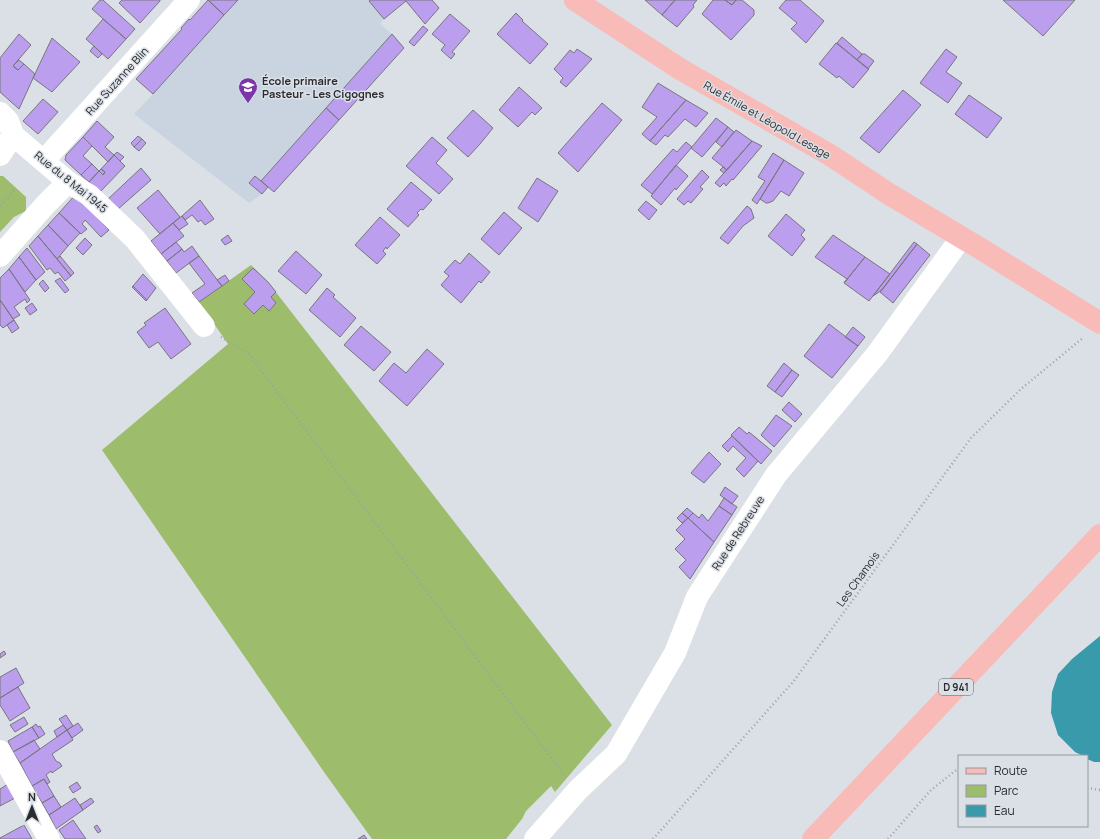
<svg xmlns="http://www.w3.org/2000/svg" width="1100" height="839" font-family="Manrope,sans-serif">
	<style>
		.built { fill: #cad4e0 }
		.green { fill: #9dbd6c }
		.water { fill: #399aac }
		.building { fill: #bb9eee; stroke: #78767d }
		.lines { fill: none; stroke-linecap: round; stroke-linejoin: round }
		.path { stroke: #9da0a6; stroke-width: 2.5; stroke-dasharray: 1 3; stroke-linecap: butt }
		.minor { stroke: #fff; stroke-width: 22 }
		.major { stroke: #f8bbb8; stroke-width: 22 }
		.labels { text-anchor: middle; stroke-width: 3; stroke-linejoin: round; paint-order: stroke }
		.shield { fill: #dbe0e7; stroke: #5f6266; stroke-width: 1 }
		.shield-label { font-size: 10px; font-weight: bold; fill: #2a2c2f }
		.street-label { font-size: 11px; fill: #2a2c2f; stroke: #dbe0e7 }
		.poi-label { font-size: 11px; font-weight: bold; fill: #2a2c2f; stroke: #dbe0e7; text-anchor: start }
	</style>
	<rect width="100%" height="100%" fill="#dbe0e7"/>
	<path class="built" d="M208,0h162l14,19 -4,5 12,10 12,14 -130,144 -6,-5 -6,7 -13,9 -115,-89 19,-20 -17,-15z"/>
	<path class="green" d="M0,176h3l23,21v14l-12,6 -14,15z
		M251,265l17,17 344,443 -57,67 -4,-6 -25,25 -4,8 -16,20h-134l-48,-67 -222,-322 126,-106 -29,-42z"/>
	<path class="water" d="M1100,636v126h-6l-7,-3v-3h-4l-8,-4 -17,-17 -7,-22 1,-21 6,-18 14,-15z"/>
	<path class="building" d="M100,0h3l32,29 -9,10 -34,-30z
		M122,0h38v1l-20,22 -21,-20z
		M208,0h30l-14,15z
		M208,0l16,15 -71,79 -17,-15 46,-50 -1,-1 8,-9 1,1z
		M370,0h62l7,8 -14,16 -19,-23 -22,18 -15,-18z
		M645,0h30l-13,15z
		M675,0h22l-4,5 1,2 -17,20 -15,-12z
		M713,0h12l7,5 4,-5h6l12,10v5l-23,25 -29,-26z
		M725,0h11l-4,5z
		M786,0h14l24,21 -18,22 -15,-14 6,-6 -18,-15z
		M1003,0h72l-32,36z
		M516,13l7,7 -1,1 26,23 -18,20 -33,-30z
		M450,14l20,17 -18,21 3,2 -4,5 -10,-9 4,-5 -13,-11z
		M103,19l23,20 -18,20 -22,-20z
		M423,26l5,4 -14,16 -5,-4z
		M19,34l12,11 -18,21 5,4 6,-6 11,10 -16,35 -19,-17v-34z
		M392,34l12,14 -65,72 -13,-12z
		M842,37l20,17 -5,6 -20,-17z
		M52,38l28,24 -28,30 -19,-14z
		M836,43l33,26 -16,19 -14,-12 -2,2 -18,-14z
		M94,46l8,8 -4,4 -8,-7z
		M577,49l15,10 -26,28 -6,-5 3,-4 -9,-9 16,-19 4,3z
		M946,49l11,8 -11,15 16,11 -14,20 -28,-20z
		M862,54h3l9,7 -6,8 -11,-9z
		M19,60l5,4 -6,6 -5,-4z
		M658,83l28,17 -36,41 -8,-7 15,-17 -15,-10z
		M519,87l23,21 -7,7 -3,-3 -14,15 -19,-17z
		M903,90l18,15 -42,48 -19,-15z
		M969,95l33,23 -15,20 -32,-24z
		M43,99l15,13 -20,22 -15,-13z
		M686,100l22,13 -12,14 -11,-8 -17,18 -3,-2 -9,10 -6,-4z
		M602,103l20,17 -44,52 -20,-19z
		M326,108l13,12 -65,72 -13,-11z
		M473,110l20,18 -13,16 -12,13 -21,-19z
		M716,118l12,9 -26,30 -11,-9z
		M97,121l17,16 -9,10 9,8 -6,7 -25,-25z
		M728,127l6,5 -12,15 -6,-5z
		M736,130l16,11 -25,29 -15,-12z
		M138,136l4,3 -8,8 -3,-4z
		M83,137l9,9 -9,10 9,8 -11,11 -16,-15 1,-5z
		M432,137l15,13 -11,13 17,16 -14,15 -33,-28z
		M142,139l4,4 -7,8 -5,-4z
		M752,141l10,5 -29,34 -1,-1 -6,7 -2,-3 -4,4 -5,-4z
		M686,142l6,5 -40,47 -11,-9 32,-36 4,3z
		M117,152l7,5 -4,4 -6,-6z
		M773,153l11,7 -27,44 -5,-4 13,-19 -7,-4z
		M114,155l11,11 -25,26 -11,-10 10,-11 4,4 2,-3 -4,-3z
		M784,160l20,13 -15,23 -8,-5 -8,10 -5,2h-2l-6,-4z
		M92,164l7,7 -10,11 -8,-7z
		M676,165l12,11 -12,14 -1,-2 -14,17 -10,-9z
		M723,167l4,3 -3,3 -4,-3z
		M141,168l10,12 -34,30 -10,-10z
		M101,169l4,3 -2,3 -4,-4z
		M702,170l7,7 -9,10 3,2 -12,14 -3,-2 -4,4 -7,-6z
		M255,176l13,11 -6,7 -13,-11z
		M537,178l21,13 -20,31 -20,-14z
		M411,182l21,18 -9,10 -2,-1 -4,4 2,2 -11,12 -21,-18z
		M158,190l22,27 -20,17 -23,-26z
		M76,194l33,36 -8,7 -16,-17 -3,4 5,5 -6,5 -22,-21z
		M200,200l14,19 -9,6 -4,-5 -3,2 -6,-7 -7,5 -3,-4z
		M646,201l11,9 -8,10 -11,-10z
		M747,206l4,3 3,9 -11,8 -15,18 -8,-6z
		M504,212l18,16 -23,27 -18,-16z
		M59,213l21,20 -12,13 -20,-21z
		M786,214l19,16 -4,5 4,4 -13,17 -24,-20z
		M182,216l6,8 -9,6 -6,-7z
		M380,217l20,18 -13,14 -1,-2 -3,4 3,3 -9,10 -22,-19z
		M173,223l11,13 -23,18 -10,-13z
		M48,225l20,21 -11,13 -19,-23z
		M228,235l4,6 -7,4 -4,-5z
		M833,235l32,22 -21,26 3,-4 -32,-22z
		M38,236l33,40 -6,5 -7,-9 -3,2 -5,-6 -3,2 -18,-24z
		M85,238l7,7 -9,10 -7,-7z
		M176,242l6,7 -15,12 -6,-7z
		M914,242l3,2 -35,46 -9,6z
		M917,244l13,11 -37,48 -13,-11z
		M192,246l7,10 -23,17 -9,-12 15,-12 2,3z
		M27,248l18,24 -9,8 -17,-23z
		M296,251l26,24 -16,19 -28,-23z
		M469,253l21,19 -9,11 -2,-2 -18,22 -20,-18 8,-9 -5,-4 11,-12 5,4z
		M60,256l14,17 -3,3 -14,-17z
		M199,256l23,30 -23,16 -7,-9 13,-9 -16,-21z
		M19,257l17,23 -11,12 -16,-23z
		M865,257l25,17 -21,27 -25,-18z
		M253,268l15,14 8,10 -5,5 5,6 -7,8 -6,-6 -9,9 -10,-10 11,-12 -13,-13z
		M9,269l21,31 -3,3 -2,-4 -11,8 6,8 -7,4 -13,-19v-22z
		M143,274l13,14 -9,12 -14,-14z
		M225,275l4,6 -7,5 -5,-6z
		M60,278l9,12 -4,3 -10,-12z
		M43,280l6,8 -4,4 -6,-8z
		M133,286l14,14 -1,1 -14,-14z
		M327,288l8,7 -2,2 23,21 -16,19 -31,-27z
		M0,300l14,20 -11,8 -3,-3z
		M32,303l5,7 -7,5 -5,-7z
		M165,308l26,36 -20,15 -13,-17 -9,6 -12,-16 9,-7 -2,-2z
		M14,320l5,8 -7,5 -5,-8z
		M829,324l29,22 -26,32 -28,-22z
		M361,326l30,26 -17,19 -30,-26z
		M853,327l12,10 -7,9 -13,-9z
		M427,349l17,15 -37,42 -28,-25 15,-18 12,10z
		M784,363l8,7 -17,22 -8,-6z
		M792,370l7,5 -17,22 -7,-5z
		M789,402l13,12 -7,8 -13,-12z
		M776,415l16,11 -18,21 -13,-12z
		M739,427l8,7 2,-2 23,19 -11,13 -30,-29z
		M732,436l26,25 -14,16 -8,-8 10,-11 -13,-12 -5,6 -6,-6z
		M709,452l12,12 -17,19 -13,-10z
		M725,487l13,9 -6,8 -12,-9z
		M724,498l13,9 -5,8 -13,-9z
		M719,506l13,9 -18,27 -26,-24 5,-5 6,5 3,-4 6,7z
		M687,508l6,5 -5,5 -6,-5z
		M682,513l6,5 -6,5 -5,-5z
		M688,518l26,24 -24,37 -11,-12 7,-7 -11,-11 10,-10 -9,-9z
		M4,651l2,3 -6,4v-4z
		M16,668l8,15 -24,15v-21z
		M18,687l12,21 -20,13 -10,-16v-7z
		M66,715l7,11 -6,4 -8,-11z
		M24,717l4,7 -13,8 -5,-7z
		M78,723l5,7 -11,8 -5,-8z
		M36,724l2,3 2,-1 5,8 -6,4 -7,-11z
		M63,725l4,5 -10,7 -3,-6z
		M32,727l7,11 -26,14 -5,-11z
		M67,730l6,10 -21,14 4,7 4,2 2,3 -10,7 -1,-2 -5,4 4,7 -3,2 -3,-5 -12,7 -12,-23z
		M34,740l6,9 -20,14 -7,-11z
		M44,779l10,17 -12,7 -10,-17z
		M77,782l4,6 -8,5 -4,-6z
		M8,784l7,14 -15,8v-17z
		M54,796l7,11 -12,8 -7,-12z
		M75,798l8,12 -27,19 -7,-14z
		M91,798l3,4 -11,8 -3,-5z
		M73,820l13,19h-21l-6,-9z
		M24,825l8,14h-32v-1z
		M97,825l4,6 -3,2 -4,-6z
		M364,835l3,4h-9z"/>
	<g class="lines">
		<path class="path" d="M0,206l16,-18
			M221,337l28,17 315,421
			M1087,788l13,2
			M653,839l140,-157 178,-244 50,-49 63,-52
			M888,839l42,-48 25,-20 4,-2"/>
		<path class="minor" d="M0,113l8,8 5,14 55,47 21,13 46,44 69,87
			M0,155l13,-20
			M42,159l7,-4 140,-155
			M0,256l46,-52 22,-22
			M0,751l49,88
			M535,839l43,-49 38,-36 59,-101 22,-56 79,-122 101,-121 84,-116"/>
		<path class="major" d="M575,0l105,69 150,86 59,39 92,55 119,74
			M813,839l287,-304"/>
	</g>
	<defs>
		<symbol id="school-pin" viewBox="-11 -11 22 30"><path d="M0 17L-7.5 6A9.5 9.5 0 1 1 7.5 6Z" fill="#7d36a9" stroke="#dbe0e7"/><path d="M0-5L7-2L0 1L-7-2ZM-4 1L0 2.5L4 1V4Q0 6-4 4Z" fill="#fff"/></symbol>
	</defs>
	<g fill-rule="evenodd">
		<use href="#school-pin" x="237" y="76" width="22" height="30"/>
	</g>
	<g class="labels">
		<rect class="shield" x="939" y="679" width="34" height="16" rx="3"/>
		<g class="shield-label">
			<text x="956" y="691">D 941</text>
		</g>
		<g class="street-label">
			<text transform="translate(117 81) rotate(-48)" y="4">Rue Suzanne Blin</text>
			<text transform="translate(767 120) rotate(30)" y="4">Rue Émile et Léopold Lesage</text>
			<text transform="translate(71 182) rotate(39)" y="4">Rue du 8 Mai 1945</text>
			<text transform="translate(738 533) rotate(-57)" y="4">Rue de Rebreuve</text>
			<text transform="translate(858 579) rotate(-54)" y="4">Les Chamois</text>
		</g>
		<g class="poi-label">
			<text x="262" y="85">École primaire<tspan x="262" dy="13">Pasteur - Les Cigognes</tspan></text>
		</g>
	</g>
	<rect x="958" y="755" width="130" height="72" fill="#dbe0e7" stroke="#94989d"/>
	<rect x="966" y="768" width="20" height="6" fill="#f8bbb8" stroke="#94989d"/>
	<text x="994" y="775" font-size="12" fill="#2a2c2f">Route</text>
	<rect x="966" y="785" width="20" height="12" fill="#9dbd6c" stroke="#94989d"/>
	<text x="994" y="795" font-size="12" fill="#2a2c2f">Parc</text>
	<rect x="966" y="805" width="20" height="12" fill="#399aac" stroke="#94989d"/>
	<text x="994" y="815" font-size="12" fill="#2a2c2f">Eau</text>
	<g transform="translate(32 807)" stroke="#dbe0e7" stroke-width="3" paint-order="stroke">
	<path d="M0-3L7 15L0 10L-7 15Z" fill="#2a2c2f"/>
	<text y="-6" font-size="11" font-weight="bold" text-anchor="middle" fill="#2a2c2f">N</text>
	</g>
</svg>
